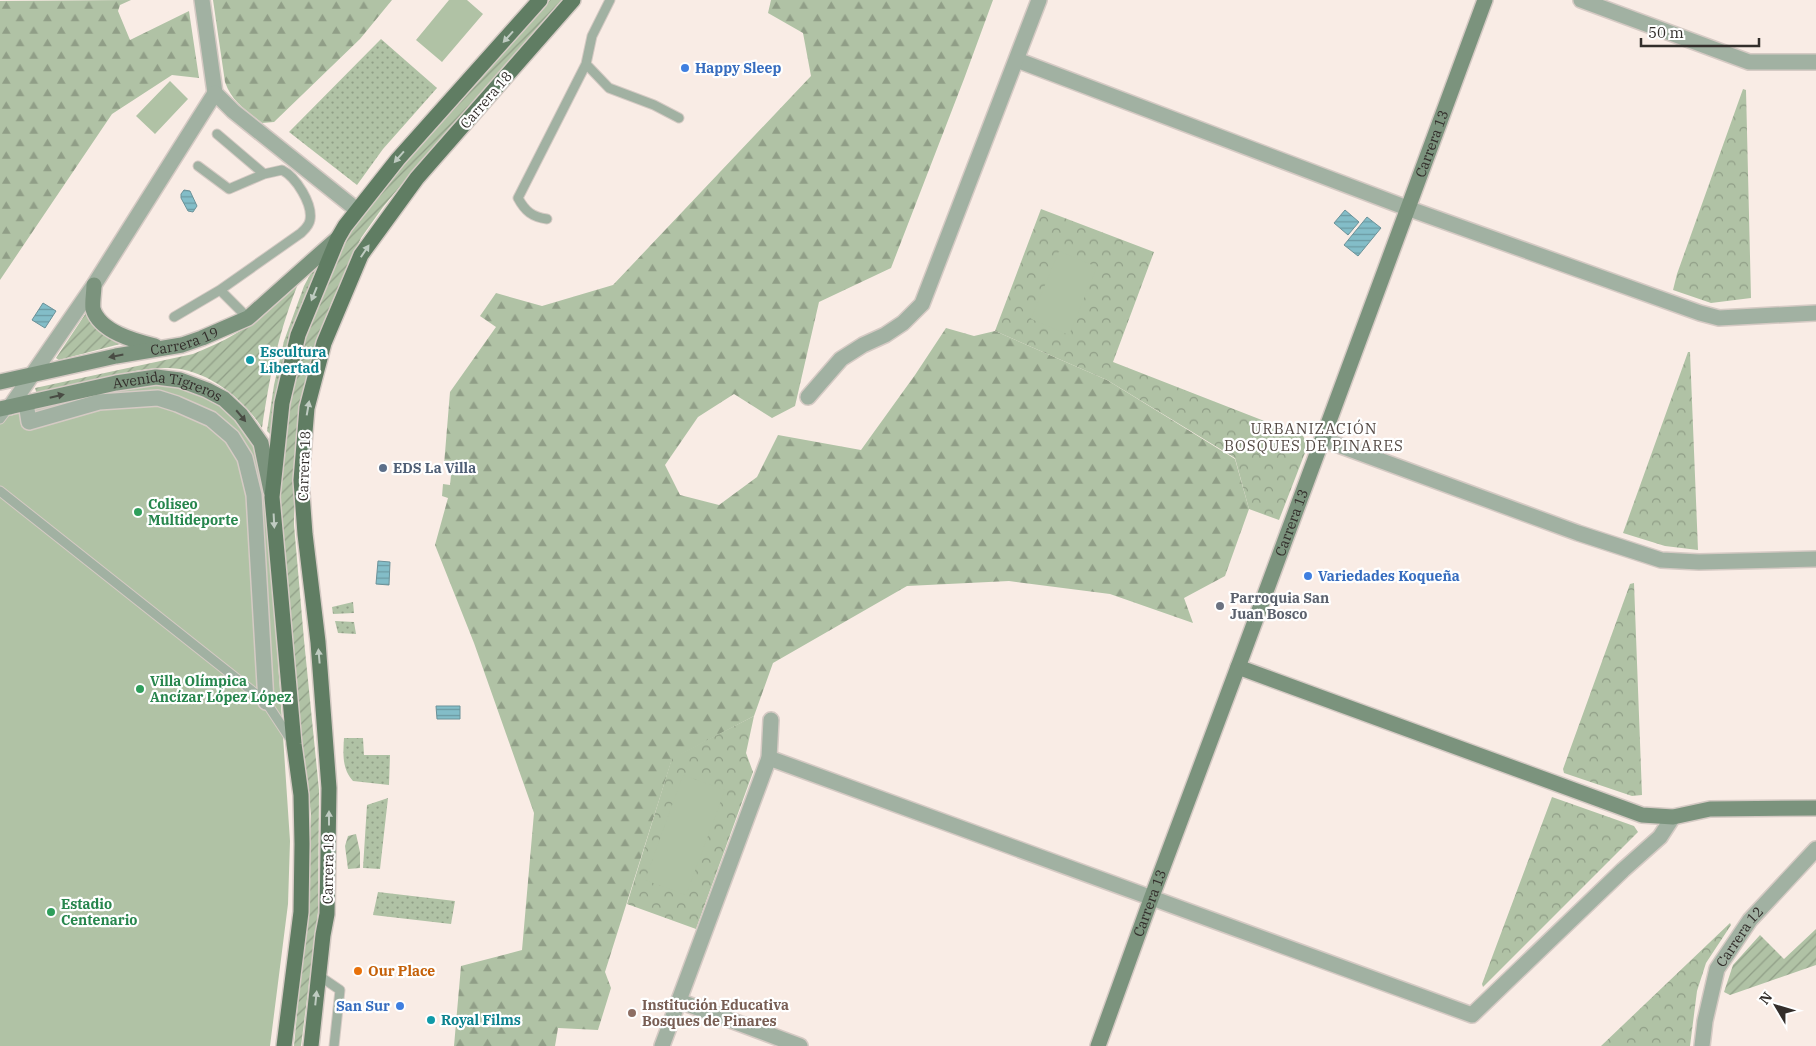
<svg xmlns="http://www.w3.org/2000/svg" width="1816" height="1046" font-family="'IBM Plex Serif',serif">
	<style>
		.grass { fill: url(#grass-dots) }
		.forest { fill: url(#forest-firs) }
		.park { fill: url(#park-crowns) }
		.garden { fill: url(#garden-furrows) }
		.pitch { fill: #b0c2a5 }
		.water { fill: url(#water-rules); stroke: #6b9299 }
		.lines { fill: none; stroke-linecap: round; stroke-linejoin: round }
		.lane-casing { stroke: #d5cac4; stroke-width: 11 }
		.street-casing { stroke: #d5cac4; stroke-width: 18 }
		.secondary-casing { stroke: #d5cac4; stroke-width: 18 }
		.primary-casing { stroke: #d5cac4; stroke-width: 18 }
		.lane { stroke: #a1b1a2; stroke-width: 9 }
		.street { stroke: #a1b1a2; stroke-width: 15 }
		.secondary { stroke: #7b937d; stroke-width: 15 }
		.primary { stroke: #607d63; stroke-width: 15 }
		.oneway { fill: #bfcbc1 }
		.oneway2 { fill: #494c44 }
		.shop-dot { fill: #3f7fe0; stroke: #fff; stroke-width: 2 }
		.culture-dot { fill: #0f9aa8; stroke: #fff; stroke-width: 2 }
		.service-dot { fill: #5c6f8a; stroke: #fff; stroke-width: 2 }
		.leisure-dot { fill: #2e9e5b; stroke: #fff; stroke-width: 2 }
		.worship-dot { fill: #6b7280; stroke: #fff; stroke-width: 2 }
		.food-dot { fill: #e8710a; stroke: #fff; stroke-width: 2 }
		.education-dot { fill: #8d6e63; stroke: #fff; stroke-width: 2 }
		.labels { text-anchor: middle; stroke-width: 4.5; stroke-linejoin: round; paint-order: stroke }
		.shop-label { font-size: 14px; font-weight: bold; fill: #366cbe; stroke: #fff; text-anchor: start }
		.street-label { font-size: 14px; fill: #332e2b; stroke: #fff }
		.culture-label { font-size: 14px; font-weight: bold; fill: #0d838f; stroke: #fff; text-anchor: start }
		.service-label { font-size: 14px; font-weight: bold; fill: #4e5e75; stroke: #fff; text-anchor: start }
		.leisure-label { font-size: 14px; font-weight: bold; fill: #27864d; stroke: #fff; text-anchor: start }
		.worship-label { font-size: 14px; font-weight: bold; fill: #5b616d; stroke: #fff; text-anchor: start }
		.food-label { font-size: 14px; font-weight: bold; fill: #c56008; stroke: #fff; text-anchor: start }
		.education-label { font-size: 14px; font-weight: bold; fill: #785e54; stroke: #fff; text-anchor: start }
		.neighbourhood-label { font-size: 15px; letter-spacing: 1px; fill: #544944; stroke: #fff }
	</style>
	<defs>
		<pattern id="grass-dots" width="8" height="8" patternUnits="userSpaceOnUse" patternTransform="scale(1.25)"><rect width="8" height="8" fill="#b0c2a5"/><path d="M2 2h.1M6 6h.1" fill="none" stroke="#909e87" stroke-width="1.8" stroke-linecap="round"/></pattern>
		<pattern id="forest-firs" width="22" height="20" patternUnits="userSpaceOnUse" patternTransform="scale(1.25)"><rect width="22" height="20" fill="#b0c2a5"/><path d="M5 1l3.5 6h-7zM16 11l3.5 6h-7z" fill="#909e87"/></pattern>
		<pattern id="park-crowns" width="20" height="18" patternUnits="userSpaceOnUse" patternTransform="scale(1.25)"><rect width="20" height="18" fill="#b0c2a5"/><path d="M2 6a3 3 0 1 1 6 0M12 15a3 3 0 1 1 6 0" fill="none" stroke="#909e87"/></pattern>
		<pattern id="garden-furrows" width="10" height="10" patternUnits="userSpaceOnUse" patternTransform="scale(1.25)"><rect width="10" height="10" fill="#b0c2a5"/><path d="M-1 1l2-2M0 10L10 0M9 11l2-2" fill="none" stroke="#909e87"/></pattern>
		<pattern id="water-rules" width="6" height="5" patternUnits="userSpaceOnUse" patternTransform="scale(1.25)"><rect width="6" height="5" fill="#83bdc8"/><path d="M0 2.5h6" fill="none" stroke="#6c9aa3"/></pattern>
	</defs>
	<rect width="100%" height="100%" fill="#f9ece5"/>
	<path class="grass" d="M381,39l56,49 -54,61 -26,36 -68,-53z
		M319,267c-27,53 -35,111 -47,169l-5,-5 7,-46 10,-44 20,-55 8,-15z
		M353,602l1,11 -21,1 -1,-7z
		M335,621l19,1 2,12 -18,-1z
		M344,738h19l1,17h26l-1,30 -36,-4c-11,-12 -10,-27 -9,-43z
		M388,798l-8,71 -17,-1 4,-63z
		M378,892l77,9 -4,23 -78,-9z"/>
	<path class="forest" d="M131,0l-11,5 -2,6 12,29 59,-29 10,67 -27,-3 -60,39 -112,166v-279z
		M213,0h179l-32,39 -86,83 -12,1c-16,-13 -30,-21 -37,-41z
		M771,0h222l-29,79 -73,189 -72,34 -24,104 -23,12 -38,-24 -36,23 -33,48 15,30 39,10 38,-28 21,-42 83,15 54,-75 31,-47 28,8 21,-5 112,49 128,79 14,50 -24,67 -41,22 9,25 -83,-29 -101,-13 -102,5 -134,77 -19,53 -82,43 -67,213 6,16 -13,42 -40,-2 -3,18h-101l7,-80 61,-16 12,-137 -60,-170 -39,-98 13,-47 -6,-2 1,-12 7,1 2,-19 -8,-1 6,-73 46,-65 -16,-11 16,-23 46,13 71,-21 198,-209 -8,-43 -35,-20z"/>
	<path class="park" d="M1743,89l3,1 5,208 -40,5 -38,-13 4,-16z
		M1041,209l113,43 -41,110 190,74 5,9 -29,75 -30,-11 -14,-51 -128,-78 -112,-49z
		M1688,352h2l8,198 -33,-4 -42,-13z
		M1634,583l8,212 -10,1 -68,-23 -1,-4 67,-185z
		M754,716l-8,37 7,19 -57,157 -69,-25 45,-146z
		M1552,797l82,29 4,6 -155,155 -1,-3z
		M1730,923l1,2 -25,38 -9,28 -7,55h-89z"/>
	<path class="garden" d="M550,0h13l-147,167 -33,40 -22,31 -30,66 -24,72 -7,31 -6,71v47l10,115 15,150 -1,122 -17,134h-7l11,-117 6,-115 -16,-121 -17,-199 6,-55 11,-67 23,-74 32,-67 57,-73z
		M300,279c-21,51 -30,95 -38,149 -19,-30 -55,-59 -93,-60 -22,-1 -44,5 -65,10 -22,5 -45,10 -67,16l-2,-6 158,-34c14,-6 29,-12 42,-20 25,-14 45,-36 65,-55z
		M86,313l3,1c8,17 15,21 31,30l-61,16 -3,-2z
		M356,834l4,18v16l-12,1 -3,-23 3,-10z
		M1816,929v36l-86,30 -6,-3 9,-27 27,-30 24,24z"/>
	<path class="pitch" d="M449,0h18l16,14 -41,48 -26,-22z
		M170,81l18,18 -33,35 -19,-18z
		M1059,251l38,16 -28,68 -38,-16z
		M137,381l70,9 54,53 15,188 14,210 -2,63 -18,142h-270v-637z
		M683,775l42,15 -39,105 -41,-15z"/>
	<path class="water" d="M184,190l6,1 7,15 -4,6 -5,-1 -7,-13v-4z
		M1345,210l14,12 -11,13 -14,-12z
		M1367,217l14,11 -23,28 -14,-11z
		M43,303l13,8 -11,17 -13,-8z
		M378,561l12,1 -1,23 -13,-1z
		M436,706h24v13h-23z"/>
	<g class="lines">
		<defs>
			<path id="lane" d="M586,64l23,24 45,17 25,13
				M217,134l47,40
				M198,166l31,23 35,-15 18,-4c14,7 31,34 28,50 -1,6 -5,9 -9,13l-81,57 28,28
				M547,219c-15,-2 -22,-8 -29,-21l68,-134 6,-28 18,-36
				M174,317l46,-27
				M0,419l9,-12
				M0,491l266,211 25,38
				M318,975l22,15 -6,56"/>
			<g id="street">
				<path d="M202,0l13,93 18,18 124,99"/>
				<path d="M1581,0l168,62h67"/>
				<path d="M1017,60l390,148 293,105 19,5 97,-5"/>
				<path d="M808,397l33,-38 22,-14 22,-10 18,-12 19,-19 117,-304"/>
				<path d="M26,403l3,19 70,-20 59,-4 19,6 34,15 21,18 13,21 9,37 12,207"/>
				<path d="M10,407l84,-122 121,-192"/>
				<path d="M1322,439l256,94 83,27 38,2 117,-3"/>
				<path d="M769,758l703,257 151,-145 37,-33 13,-20"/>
				<path d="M679,1001l121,45"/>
				<path d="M662,1046l107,-288 2,-38"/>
				<path id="s1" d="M1702,1046l3,-25 12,-52 33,-49 66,-71"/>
			</g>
			<g id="secondary">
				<path d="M94,285c0,7 -2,17 -1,24 7,23 42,32 62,37"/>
				<path id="s2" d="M0,382l116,-26 66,-11 20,-7 46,-20 90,-80"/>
				<path id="s3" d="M0,409l116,-26 40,-6 24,3 27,10 17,9 17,16 20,28 10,48"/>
				<path d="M1238,667l404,148 31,2 37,-8 106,-1"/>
				<path id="s4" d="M1098,1046l53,-147 93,-248 241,-651"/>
			</g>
			<path id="primary" d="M284,1046l17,-134 1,-68 -1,-49 -7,-51 -22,-247 10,-94 16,-68 40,-97 7,-12 53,-67 142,-159
				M311,1046l12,-111 4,-21 2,-126 -11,-146 -13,-108 -4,-54 6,-72 17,-65 37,-88 56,-77 156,-178"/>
		</defs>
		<use href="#lane" class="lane-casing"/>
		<use href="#street" class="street-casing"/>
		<use href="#secondary" class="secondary-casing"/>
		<use href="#primary" class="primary-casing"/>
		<use href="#lane" class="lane"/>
		<use href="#street" class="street"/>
		<use href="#secondary" class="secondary"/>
		<use href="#primary" class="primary"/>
	</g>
	<defs><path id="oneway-solid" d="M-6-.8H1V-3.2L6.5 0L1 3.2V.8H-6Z" transform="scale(1.25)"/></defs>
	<g class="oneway">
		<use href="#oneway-solid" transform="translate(508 37) rotate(132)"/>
		<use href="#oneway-solid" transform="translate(399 157) rotate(131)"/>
		<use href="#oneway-solid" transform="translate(365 251) rotate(-56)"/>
		<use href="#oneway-solid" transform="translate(314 294) rotate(112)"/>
		<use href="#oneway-solid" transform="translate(308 408) rotate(-80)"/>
		<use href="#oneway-solid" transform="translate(274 521) rotate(87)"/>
		<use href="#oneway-solid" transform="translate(319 656) rotate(-95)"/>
		<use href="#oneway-solid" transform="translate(329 818) rotate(-90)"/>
		<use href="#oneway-solid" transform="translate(316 998) rotate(-84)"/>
	</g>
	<g class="oneway2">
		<use href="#oneway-solid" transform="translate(116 356) rotate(169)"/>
		<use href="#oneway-solid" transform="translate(57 396) rotate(-13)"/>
		<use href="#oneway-solid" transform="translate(241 416) rotate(50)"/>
	</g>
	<g class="shop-dot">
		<circle cx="685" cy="68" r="5"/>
		<circle cx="1308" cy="576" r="5"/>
		<circle cx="400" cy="1006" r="5"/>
	</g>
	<g class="culture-dot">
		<circle cx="250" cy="360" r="5"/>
		<circle cx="431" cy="1020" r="5"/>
	</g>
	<circle class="service-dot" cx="383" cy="468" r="5"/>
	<g class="leisure-dot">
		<circle cx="138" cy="512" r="5"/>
		<circle cx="140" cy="689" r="5"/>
		<circle cx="51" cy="912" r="5"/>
	</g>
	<circle class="worship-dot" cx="1220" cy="606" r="5"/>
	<circle class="food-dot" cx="358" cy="971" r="5"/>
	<circle class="education-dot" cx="632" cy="1013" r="5"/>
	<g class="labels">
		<g class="shop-label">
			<text x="695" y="73">Happy Sleep</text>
			<text x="1318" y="581">Variedades Koqueña</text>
			<text x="390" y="1011" text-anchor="end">San Sur</text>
		</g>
		<g class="street-label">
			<text transform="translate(486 100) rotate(-49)" y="5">Carrera 18</text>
			<text dy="5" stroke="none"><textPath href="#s4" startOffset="962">Carrera 13</textPath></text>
			<text dy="5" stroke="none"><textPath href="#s2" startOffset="189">Carrera 19</textPath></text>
			<text dy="5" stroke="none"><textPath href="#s3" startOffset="172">Avenida Tigreros</textPath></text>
			<text transform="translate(304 466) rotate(-88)" y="5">Carrera 18</text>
			<text dy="5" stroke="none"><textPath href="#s4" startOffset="558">Carrera 13</textPath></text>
			<text transform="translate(328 869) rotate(-89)" y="5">Carrera 18</text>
			<text dy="5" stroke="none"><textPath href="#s4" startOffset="152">Carrera 13</textPath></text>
			<text dy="5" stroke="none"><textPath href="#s1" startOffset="118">Carrera 12</textPath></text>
		</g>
		<g class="culture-label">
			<text x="260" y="357">Escultura<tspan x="260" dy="16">Libertad</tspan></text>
			<text x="441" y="1025">Royal Films</text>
		</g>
		<g class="service-label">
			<text x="393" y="473">EDS La Villa</text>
		</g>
		<g class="leisure-label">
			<text x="148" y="509">Coliseo<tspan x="148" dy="16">Multideporte</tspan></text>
			<text x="150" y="686">Villa Olímpica<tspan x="150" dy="16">Ancízar López López</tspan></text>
			<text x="61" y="909">Estadio<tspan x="61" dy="16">Centenario</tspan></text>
		</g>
		<g class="worship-label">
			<text x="1230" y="603">Parroquia San<tspan x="1230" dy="16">Juan Bosco</tspan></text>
		</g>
		<g class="food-label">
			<text x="368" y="976">Our Place</text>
		</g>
		<g class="education-label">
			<text x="642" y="1010">Institución Educativa<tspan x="642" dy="16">Bosques de Pinares</tspan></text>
		</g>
		<g class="neighbourhood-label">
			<text x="1314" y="434">URBANIZACIÓN<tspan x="1314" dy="17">BOSQUES DE PINARES</tspan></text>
		</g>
	</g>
	<g transform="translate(1776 1006) rotate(308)" stroke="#ffffff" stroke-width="4" paint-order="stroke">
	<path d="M0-4L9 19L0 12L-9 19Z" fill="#332e2b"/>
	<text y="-8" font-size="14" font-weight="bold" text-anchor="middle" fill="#332e2b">N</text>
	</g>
	<path d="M1641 38v8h118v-8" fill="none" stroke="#332e2b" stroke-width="2.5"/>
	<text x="1648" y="38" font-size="15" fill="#332e2b" stroke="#ffffff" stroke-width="4" paint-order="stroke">50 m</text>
</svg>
